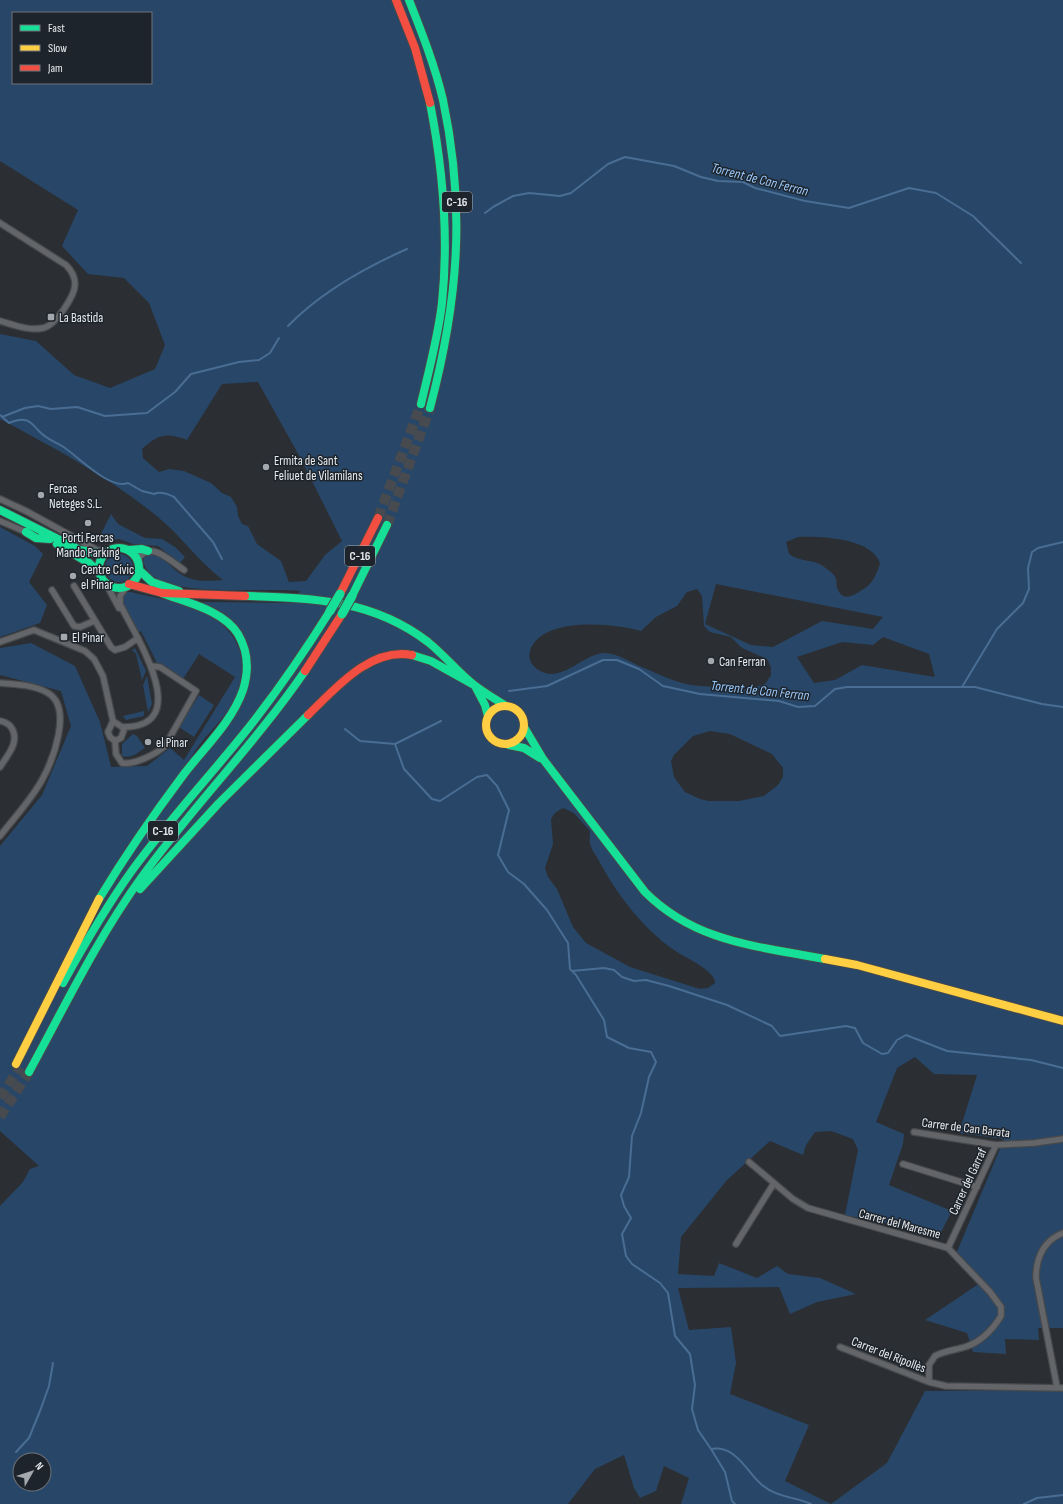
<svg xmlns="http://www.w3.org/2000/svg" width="1063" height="1504" font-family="'Sofia Sans Condensed',sans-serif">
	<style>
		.green { fill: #284768; fill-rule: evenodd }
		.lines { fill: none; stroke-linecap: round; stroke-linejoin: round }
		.stream { stroke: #496d93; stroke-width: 2 }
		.highway-tunnel { stroke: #474a4e; stroke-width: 10; stroke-dasharray: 10 5; stroke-linecap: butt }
		.street-casing { stroke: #46494c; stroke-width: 8 }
		.fast-casing { stroke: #46494c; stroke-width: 10 }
		.slow-casing { stroke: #46494c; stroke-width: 10 }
		.jam-casing { stroke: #46494c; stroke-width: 10 }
		.street { stroke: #636569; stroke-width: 5.5 }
		.fast { stroke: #16e098; stroke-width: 8 }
		.slow { stroke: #ffcf43; stroke-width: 8 }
		.jam { stroke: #f24e42; stroke-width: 8 }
		.fast-bridge-casing { stroke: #46494c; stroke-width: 11; stroke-linecap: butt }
		.fast-bridge { stroke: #16e098; stroke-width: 9 }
		.poi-dot { fill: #a4a8ac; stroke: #1e242b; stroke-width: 1.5 }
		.labels { text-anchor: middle; stroke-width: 3; stroke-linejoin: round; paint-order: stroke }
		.shield { fill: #1e242b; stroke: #a9afb4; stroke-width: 1 }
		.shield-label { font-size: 12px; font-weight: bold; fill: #e5eaee }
		.poi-label { font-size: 13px; fill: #e5eaee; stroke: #1e242b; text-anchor: start }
		.street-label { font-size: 13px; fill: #e5eaee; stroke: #1e242b }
		.water-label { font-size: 14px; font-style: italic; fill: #99c8fa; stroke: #1e242b }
	</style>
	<rect width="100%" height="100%" fill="#2b2e32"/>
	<path class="green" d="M0,0h1063v1328h-25l1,12 -34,-1 1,15 -33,-2 -6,-19 -42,-13 58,-39 -27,-27 48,-115 -45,-6 18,-58 -43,-1 -19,-17 -18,11 -21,54 28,12 -1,10 -14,41 63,26 -12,23 -95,-19 13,-65 -5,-11 -22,-8 -16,1 -9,13 -3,10 -33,-14 -43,39 -46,57 -3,37 36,2 5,-13 38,15 20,-12 11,8 32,4 36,16 -39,8 -27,12 -11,-27 -101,1 11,42 42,-3 5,36 -6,31 79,31 -24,56 46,23 56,-41 38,-72 138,-1v114h-382l8,-26 -25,-12 -8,25 -16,7 -6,-10 -10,-33 -29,14 -27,35h-568v-298l23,-24 7,-13 9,-3 -39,-35v-285l42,-51 29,-69 -10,-35 -61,-16v-27l31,-5 44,23 25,56 11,45 36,-1 23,-18 14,12 51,-83 -36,-23 -16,25 -26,-16 -16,-32 -3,2c-6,-11 -23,-30 -12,-41h5c19,5 52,10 68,18 40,18 54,51 34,92 -10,20 -32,36 -42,56l14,-7 19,-24 20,-30 7,-23 -6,-30 -8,-15 -12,-13 -27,-13v-1l95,1 7,-12c-36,-4 -124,7 -150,-17 -4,-4 -6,-9 -7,-14l3,-5c19,-2 25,16 40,22 10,5 27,4 37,3 -24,-18 -42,-44 -65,-63 -46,-38 -105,-70 -158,-98v-85l36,7 38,34 36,13 45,-19 10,-24 -16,-42 -25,-25 -36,-4 -26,-28 16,-36 -78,-49zM13,13h138v70h-138zM258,382l43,77 41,82 -17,14 -19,26 -17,1 -8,-21 -24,-17 -9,-18 -6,-2 -4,-8 -1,-9 -6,-10 -9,-4 -11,-10 -27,-12 -15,-2 -10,3 -16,-14 -1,-9c16,-15 25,-17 45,-9l35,-56zM798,537c23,-1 73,1 82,26 -3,11 -8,22 -18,27 -8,5 -19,13 -25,-2 -1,-3 0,-6 -1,-9 -1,-5 -8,-9 -13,-13 -10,-7 -24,-4 -34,-12l-3,-12zM716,584l167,33 -10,12 -51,-8 -49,26 -22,-2 -46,-21zM697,589l5,7 2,30 6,6 21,5 11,11 25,11 4,8v8l-5,8c-3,2 -22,7 -25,7 -5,0 -10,-2 -15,-3 -11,-1 -23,0 -34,-2 -16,-2 -33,-11 -48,-17 -14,-5 -25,-15 -40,-15 -22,1 -44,33 -67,16 -6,-4 -9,-11 -7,-18 11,-35 83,-28 111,-20l15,-14 21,-11 10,-14zM883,637l46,17 6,23 -73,-12 -27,15 -21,3 -17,-26 45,-15 31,3zM710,731l20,3 42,20 11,14v9l-5,8 -14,11 -25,5h-30l-9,-2 -15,-7 -11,-15 -3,-16 3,-6 19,-19zM563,808l11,5 16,18c0,4 -1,9 0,12 1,6 5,11 8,16 18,34 44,69 76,91 11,8 41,20 41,33l-7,5 -8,1 -70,-22 -44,-24 -13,-16 -16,-38 -9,-12 -3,-9 8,-24 -2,-25 4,-6zM20,1460h24v24h-24z
		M111,514l7,10 27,14 17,1 13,8 10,10 -5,6 -22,-17 -25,-2 -14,-5 -22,3z
		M0,527l35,19 8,8 -14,28 18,23 -7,18 -40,14z
		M105 568a14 14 0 1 1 28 0a14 14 0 1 1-28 0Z
		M135,648l11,23 -4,9 -6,-26 -4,-4z
		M147,676l5,28 -4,8 -5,-27z
		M199,695l15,10 -20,32 -15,-10z
		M144,711v5l-18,4 -3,-4z
		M133,734l4,2 8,12c-8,5 -13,11 -23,8v-12z"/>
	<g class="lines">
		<path class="stream" d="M485,213l8,-6 20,-11 16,-3 31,3 11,-3 37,-29 17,-7 49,9 27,11 17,4 25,1 12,6 50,13 44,7 60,-20 27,5 37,23 48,47
			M288,326c33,-34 76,-58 119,-77
			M0,415l9,8c5,-2 11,-4 16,-3 7,1 11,9 16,13 6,6 14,9 21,13 16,10 47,44 66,37l14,8 12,3c6,-3 14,0 20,3l39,45 9,17
			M2,417l23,-9 13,-2 13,3 26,-2 28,9 42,-3 28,-21 16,-18 48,-12 20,-2 11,-7 9,-15
			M962,687l35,-58 26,-26 6,-14 -1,-21 4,-16 6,-4 25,-6
			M509,691l38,-5 56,-26h14l22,9 24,17 37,8 79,7 19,6 17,-1 20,-17 12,-2h128l67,17 21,3
			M345,729l15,12 35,3 9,25 28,30 8,2 37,-24 10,-2 10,11 12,24 -11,45 10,17 16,12 23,26 21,33 2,26 6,6 28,45 3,17 22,11 22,4 5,10 -7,15 -8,36 -9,23 -3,41 -8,18 3,11 7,12 -9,16 4,22 6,8 28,19 8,10 7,43 15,18 5,31 -3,24 6,21 13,19c25,-4 35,22 51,36 14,12 33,12 49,19
			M395,744l46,-23
			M572,971l32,-3 10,2 8,7 12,4 12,-1 23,6 58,19 45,21 8,10 66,-10 9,2 8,15 19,11 6,-1 9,-13 9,-5 41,16 84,9 32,8
			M711,1449l14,23 7,29 3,3
			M16,1452l13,-14 11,-27 9,-25 4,-23
			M1024,1504l13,-6 26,-3"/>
		<path class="highway-tunnel" d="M378,518l43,-114
			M387,525l43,-117
			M0,1098l20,-31
			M0,1117l29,-45"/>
		<defs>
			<path id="street" d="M0,223l66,42c5,5 9,11 9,19 0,12 -20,42 -32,44 -15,3 -29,-3 -43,-7
				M0,499l26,12 71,39 11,1
				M0,521l26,11
				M137,561c12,-23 33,0 47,9
				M105,582l14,26
				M74,586l37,61 4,3 10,-3 13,-9
				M52,590l22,36 6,1 14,-6
				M0,642l34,-12 51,21 9,8 9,17 10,45 9,6c75,1 12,-93 -2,-123v-8l7,-10
				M0,683c14,1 35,2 48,10 25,15 5,67 -6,87 -11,20 -28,38 -42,56
				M0,721c5,1 8,2 11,6 10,14 -4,29 -11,40
				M113,721l-5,11 2,5 5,4
				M115,741l1,13 6,9c13,2 34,-9 43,-17l31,-55 -36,-24 -9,-1
				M115,741l6,-3 4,-11
				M914,1132l82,13 38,-2 29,-4
				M749,1162l44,37 15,9 140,40 42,44 11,15v9c-8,13 -20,26 -36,31 -10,3 -21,4 -30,9l-6,9v17
				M903,1164l74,23
				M736,1244l38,-61
				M948,1248l48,-103
				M840,1347l89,35 17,4 117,2
				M1057,1387l-21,-109c0,-21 7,-37 27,-45"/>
			<path id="fast" d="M409,0c13,33 26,66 34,100 23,109 15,202 -13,308
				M421,404c8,-34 17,-67 21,-101 7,-68 1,-134 -12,-200
				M0,510l80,40 24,4
				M26,532l10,6 14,1
				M57,544l32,19 10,9
				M99 568a20 20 0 1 1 40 0a20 20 0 1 1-40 0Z
				M129,550l13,-1 6,2
				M138,569l14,13 27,9
				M245,596c67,2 127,3 183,46 16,13 29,29 45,42 10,8 22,15 33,22
				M352,596l35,-71
				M412,655l19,6 43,24
				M475,686l10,19 3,11
				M524,727l19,32 102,133c51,51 113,54 180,67
				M509,745l15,3 16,10
				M140,889l79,-86 89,-88
				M99,899c26,-43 55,-85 85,-125 20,-26 48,-52 59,-84 6,-19 5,-39 -5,-56 -15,-24 -51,-31 -76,-41
				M63,983c21,-38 43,-76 68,-111 37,-51 80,-97 119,-146 29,-37 55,-75 80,-115
				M29,1072c36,-66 68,-133 112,-194 51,-71 114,-134 164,-207"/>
			<path id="slow" d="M486 725a19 19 0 1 1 38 0a19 19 0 1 1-38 0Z
				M825,959l32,6 206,56
				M16,1064l83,-165"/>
			<path id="jam" d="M396,0l19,48 15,55
				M129,584l33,9 83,3
				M340,594l38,-76
				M305,671l37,-57
				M308,715c27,-26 62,-68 104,-60"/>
		</defs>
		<use href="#street" class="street-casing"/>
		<use href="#fast" class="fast-casing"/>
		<use href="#slow" class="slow-casing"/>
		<use href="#jam" class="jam-casing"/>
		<use href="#street" class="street"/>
		<use href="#fast" class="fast"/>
		<use href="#slow" class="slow"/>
		<use href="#jam" class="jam"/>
		<defs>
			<path id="fast-bridge" d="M330,611l10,-17
				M342,614l10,-18"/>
		</defs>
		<use href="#fast-bridge" class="fast-bridge-casing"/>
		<use href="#fast-bridge" class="fast-bridge"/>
	</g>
	<g class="poi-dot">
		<rect x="47" y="313" width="8" height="8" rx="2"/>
		<circle cx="266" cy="467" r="4"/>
		<circle cx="41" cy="495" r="4"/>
		<circle cx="88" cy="523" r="4"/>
		<circle cx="73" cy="576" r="4"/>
		<rect x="60" y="633" width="8" height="8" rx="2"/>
		<circle cx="711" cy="661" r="4"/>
		<circle cx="148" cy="742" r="4"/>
	</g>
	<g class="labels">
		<g class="shield">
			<rect x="442" y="192" width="30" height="20" rx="3"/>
			<rect x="345" y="546" width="30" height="20" rx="3"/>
			<rect x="148" y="821" width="30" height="20" rx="3"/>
		</g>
		<g class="shield-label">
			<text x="457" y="206">C-16</text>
			<text x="360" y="560">C-16</text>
			<text x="163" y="835">C-16</text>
		</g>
		<g class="poi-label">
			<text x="59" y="322">La Bastida</text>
			<text x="274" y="465">Ermita de Sant<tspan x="274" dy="15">Feliuet de Vilamilans</tspan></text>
			<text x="49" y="493">Fercas<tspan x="49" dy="15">Neteges S.L.</tspan></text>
			<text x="88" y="542" text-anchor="middle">Porti Fercas<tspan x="88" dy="15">Mando Parking</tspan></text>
			<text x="81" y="574">Centre Cívic<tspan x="81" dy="15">el Pinar</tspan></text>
			<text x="72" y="642">El Pinar</text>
			<text x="719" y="666">Can Ferran</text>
			<text x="156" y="747">el Pinar</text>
		</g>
		<g class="street-label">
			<text transform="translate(966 1127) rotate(7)" y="5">Carrer de Can Barata</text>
			<text transform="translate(967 1181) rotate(-65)" y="5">Carrer del Garraf</text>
			<text transform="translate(900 1223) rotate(15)" y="5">Carrer del Maresme</text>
			<text transform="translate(889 1354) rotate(21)" y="5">Carrer del Ripollès</text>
		</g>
		<g class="water-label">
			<text transform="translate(760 179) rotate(14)" y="5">Torrent de Can Ferran</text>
			<text transform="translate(760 690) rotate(6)" y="5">Torrent de Can Ferran</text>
		</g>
	</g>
	<rect x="12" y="12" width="140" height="72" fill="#1e242b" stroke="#6e7379"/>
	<rect x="20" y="25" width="20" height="6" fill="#16e098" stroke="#6e7379"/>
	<text x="48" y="32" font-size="12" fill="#e5eaee">Fast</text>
	<rect x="20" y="45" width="20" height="6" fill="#ffcf43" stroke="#6e7379"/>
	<text x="48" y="52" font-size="12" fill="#e5eaee">Slow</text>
	<rect x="20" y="65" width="20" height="6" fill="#f24e42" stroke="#6e7379"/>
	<text x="48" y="72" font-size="12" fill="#e5eaee">Jam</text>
	<g transform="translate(32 1472) rotate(51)"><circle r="19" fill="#1e242b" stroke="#6e7379"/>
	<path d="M0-3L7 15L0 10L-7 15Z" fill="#a4a8ac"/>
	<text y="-6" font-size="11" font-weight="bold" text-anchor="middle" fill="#e5eaee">N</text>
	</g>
</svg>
